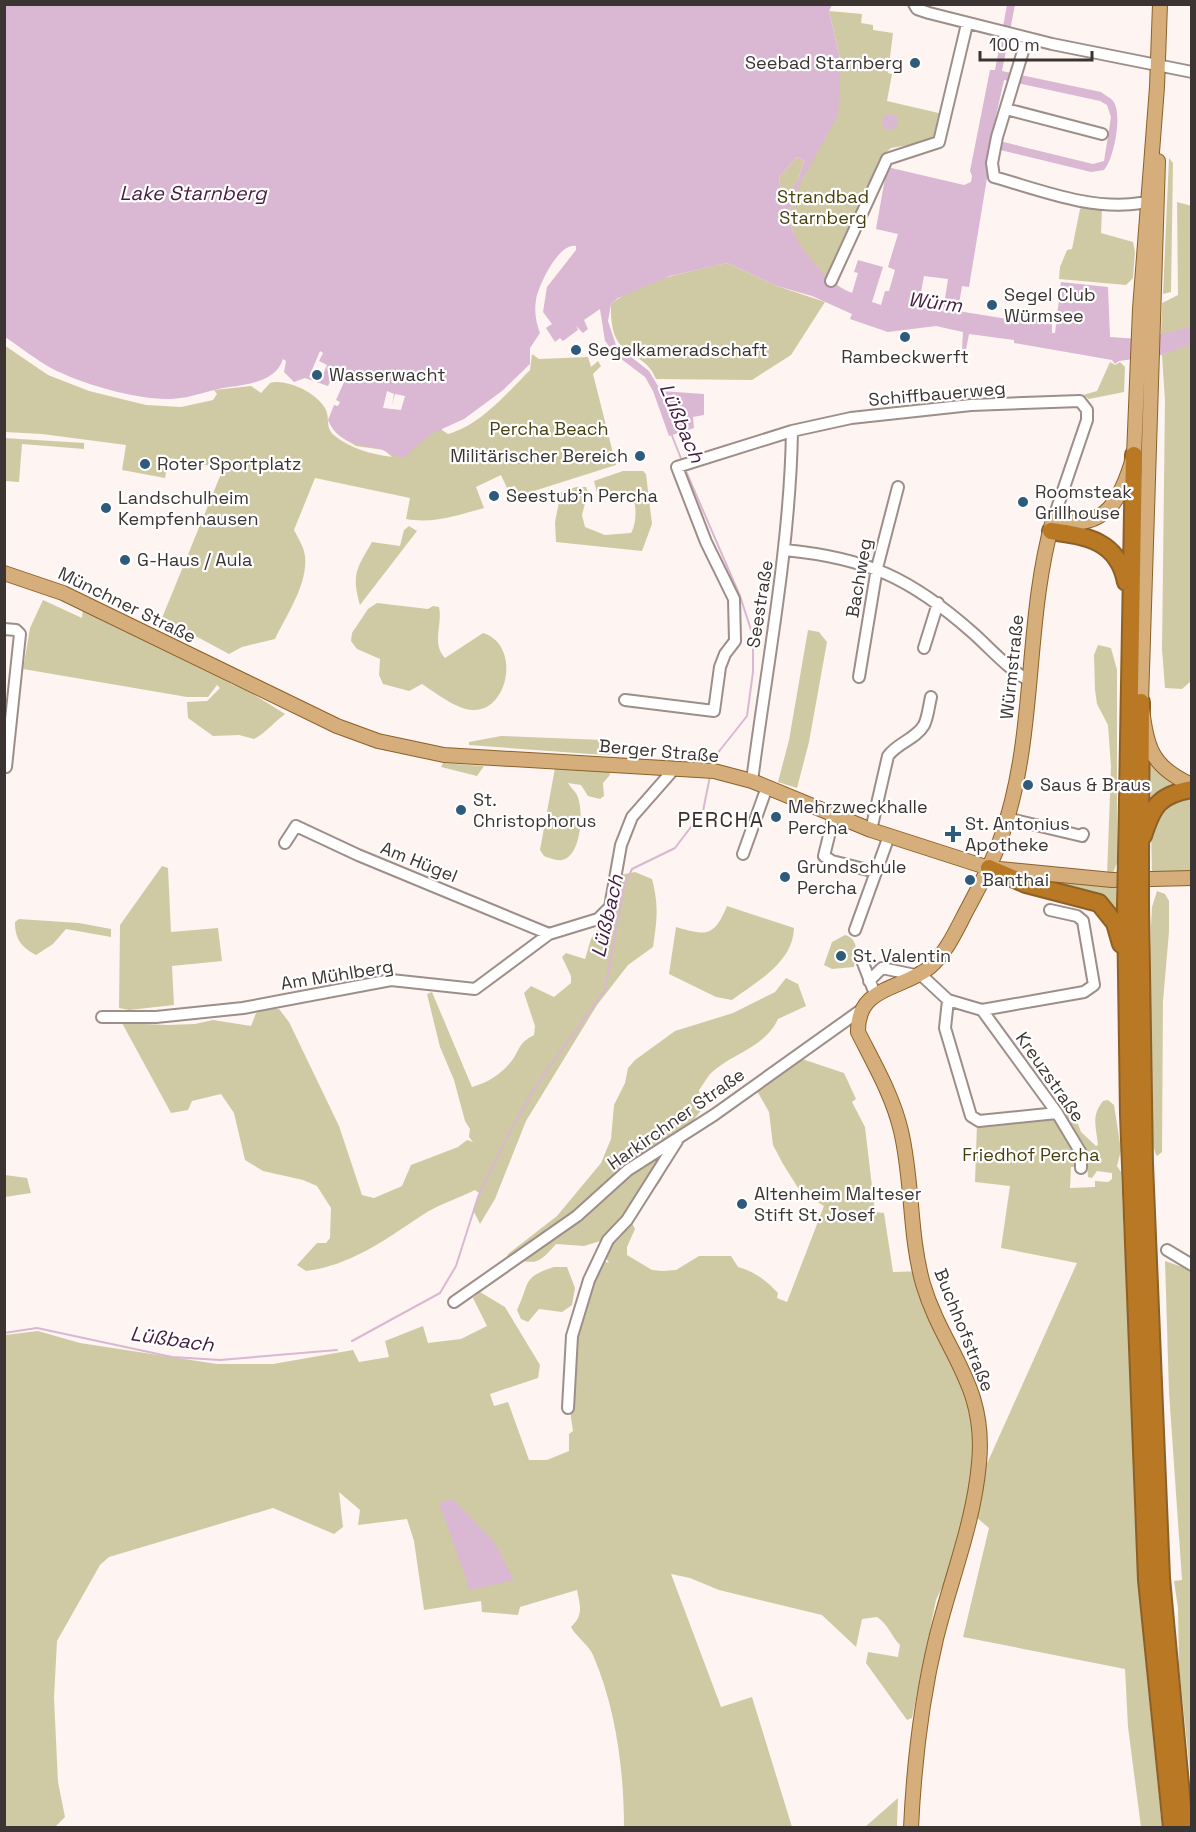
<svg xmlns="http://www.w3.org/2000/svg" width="1196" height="1832" font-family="'Space Grotesk',sans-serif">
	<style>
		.green { fill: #d0caa4 }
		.water { fill: #dab7d2; fill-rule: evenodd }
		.pier { fill: #fef4f1 }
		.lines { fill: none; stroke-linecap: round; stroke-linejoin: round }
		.stream { stroke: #dab7d2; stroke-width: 2 }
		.minor-casing { stroke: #9d8e89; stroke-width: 14 }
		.major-casing { stroke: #8d6028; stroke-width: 16 }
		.highway-casing { stroke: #8d6028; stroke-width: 20 }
		.minor { stroke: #fff; stroke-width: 10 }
		.major { stroke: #d5ae7b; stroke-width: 14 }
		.highway { stroke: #b97823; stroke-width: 16 }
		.highway-bridge-casing { stroke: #8d6028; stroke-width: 20; stroke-linecap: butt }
		.highway-bridge { stroke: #b97823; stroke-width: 16 }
		.poi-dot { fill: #2e5b7b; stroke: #fff; stroke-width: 2 }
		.labels { text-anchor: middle; stroke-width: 4.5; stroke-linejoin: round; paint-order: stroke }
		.poi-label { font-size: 18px; fill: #3b3432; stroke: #fff; text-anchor: start }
		.park-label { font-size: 18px; fill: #473f0d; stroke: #fff }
		.street-label { font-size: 18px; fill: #3b3432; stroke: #fff }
		.water-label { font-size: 20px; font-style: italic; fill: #471c3f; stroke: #fff }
		.quarter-label { font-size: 21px; letter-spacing: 1.5px; fill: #3a2e2a; stroke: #fff }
	</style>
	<rect width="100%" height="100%" fill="#fef4f1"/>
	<path class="green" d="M829,11l33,3 -1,9 12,2v5l20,3 -5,40 4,1 -5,27 56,13 -6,26 -46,8 -11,10 -53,120c-32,-33 -46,-50 -30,-96l-8,12 -8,-3 -2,-14 18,-20 7,4 -6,19 3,1 10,-18 30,-100z
		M1169,158l4,5 -2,129 -8,2z
		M1177,202l15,4v462l-2,14 -8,7 -17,-1 -3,-39 3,-248 -3,-46 7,-3 10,-21 -18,4 1,-32 16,-8z
		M1087,203l15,5 -1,25 32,9 2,10 -2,26 -7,7 -67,-6 1,-12 7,-17 5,-1 8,-40z
		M727,263l50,23 48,16 -34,53 -39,25 -96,-1c-14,-34 -47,-15 -45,-75 28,-24 81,-33 116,-41z
		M4,345l44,30 41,16 57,14 35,2 32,-7 4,-6 -3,-4 37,-4 10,7 9,-10c17,-5 49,11 56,27 4,10 -1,18 9,26 16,13 36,18 57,21l-8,-7 -28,-4 -13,-8 13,-30 86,10v12l6,4c32,-8 60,-42 82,-64l2,-16 7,5 49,-2 3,10 7,-6 3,5 -8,8 23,91 -98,31 -3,-10 -8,2 -6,-13 -25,12 8,21c-26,7 -50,16 -78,11l4,-21 -95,-20 -21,52c4,8 10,17 11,26 3,28 -18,58 -30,83l-33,8 -13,7 -67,-36 63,-154 -13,-3 -1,5 -42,-8 -4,20 -43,-8 4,-25 -84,-11 -37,-2z
		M1110,362l5,3 5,-3 5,5 -1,25 -35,7 -6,-4 14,-4z
		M4,438l80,5v6l-62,-5 -3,38 -14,-1z
		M623,471h20l3,3 6,50 -10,27 -86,-9 -1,-20 6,-30 15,-5h10l2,5 -6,23 3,12 20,8 26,-2c6,-10 6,-30 0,-41l-15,-1 -18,5 -4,-15z
		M409,526l8,5 -57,74c-9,-31 -3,-37 12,-63l28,4 4,-16z
		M43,600l39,18 1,-13 140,69 8,10 16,6 38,24c-11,8 -19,19 -31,25l-15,-4 -26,1 -25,-18 -1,-16 20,-1 13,-13 -3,-3 -9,12h-21l-164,-28 7,-41z
		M377,603l51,6 5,-3 6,1c4,16 -8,37 6,51l38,-25c39,12 25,80 -11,77 -16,-1 -36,-17 -50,-26l-13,7 -26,-7 -4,-9 1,-16 -23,-10 -6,-8 1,-8 16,-24z
		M808,630l11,2 8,10 -18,100 -12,46 -19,-6 11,-42z
		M1098,645l13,3 6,22v193l-4,10 -6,3 4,-109 -3,-42 -11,-21 -2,-14 -1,-35z
		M501,736l102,4 7,2 3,8 -4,5 -19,-1 -121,-9v-3z
		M1150,760l37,27 -36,12z
		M443,763l41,3 -7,10 -36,-9z
		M555,768h54l1,7 -7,8 1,13 -4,3 -12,-3 -7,-11 -13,-2c3,5 7,8 9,12 7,14 5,61 -15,65 -5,1 -13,-2 -18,-4l-4,-6z
		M1191,793v78l-39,3 -1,-43 8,-22z
		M162,866l6,2 3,64 47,-4 4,33 -50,5 2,39 -45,5 -10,-2 1,-83z
		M635,872l17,7c7,27 5,41 1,68l-25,18 -31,40 -71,116 -31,78 -15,25 -7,-14 6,-17 -4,-3c-18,9 -38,15 -54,26 -36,24 -72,50 -115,55l-9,-6 20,-22h9l4,-5 1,-30 -14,-22 -14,-6 -40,-9 -18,-11 -11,-47 -13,-19 -29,7 -4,9 -17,3 -49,-90 46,2 27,-1 18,-4 38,6 5,-13 11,-5 12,1 10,13 50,104 23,69 12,3 28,-12 9,-21 47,-18 9,-7 6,2 -4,-5 1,-8 -5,-8 -11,-41 -14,-33 -13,-53 5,-2 40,95c14,-4 27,-11 37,-23 12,-13 7,-20 25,-29l1,-9 -11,-33 7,-7 23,11 17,-14v-7l-9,-19 4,-4 19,6 6,-20 14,-21 15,-43z
		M1034,880l82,8 2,20 -3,2z
		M1157,891l8,3 4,7v31l-6,69 -1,151 -5,4c-13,-19 -6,-195 -6,-230l1,-19z
		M727,906l67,22c-1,34 -36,53 -62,72l-16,-3 -47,-23 7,-47c31,9 38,10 51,-21z
		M19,919l60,4 32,6v8l-45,-8 -13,15 -17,11c-15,-8 -21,-16 -21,-33z
		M845,935c15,4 11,20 9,32l-22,2 -8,-4 8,-23z
		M786,978l12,6 8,22 -28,13c-13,29 -47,34 -68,55 -4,5 -7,11 -11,16l3,19 -33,44 -2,15 -7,14 -50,56 -26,8 -28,-2c-20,23 -20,19 -49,14l1,-4 49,-38 44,-53 10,-24 3,-34 11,-22 3,-15 7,-8 40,-29 58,-18 42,-21z
		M799,1058l45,15 12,26 -4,3 13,25 10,85 9,1 9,59 32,-1 15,42 33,66 8,22 5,27 -1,40 92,-205 -76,-15 9,-62 -35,-4 2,-58 79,-7 21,38 1,12h-7l-1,21 25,-1v-6l13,1 4,-3v-6l-15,-2 -5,7 -4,-1 -1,-18 -24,-49 4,-3 6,15 5,2 3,8 15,14 2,-1c-2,-19 -7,-29 5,-44l5,-1 6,5 7,45 -4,16 4,6 21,453 20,202h-21l-13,-100 -3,-58 -162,-32 26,-109 -13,-11 -40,83 -24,118 -5,2 -41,-57 2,-11 30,5 2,-12c-9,-9 -11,-20 -23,-28l-15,2 -6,28 -34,-32 -103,-25 -29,-12 -19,-4 50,133 31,-10 40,130 -168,1c0,-57 -8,-120 -31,-173 -4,-10 -16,-17 -22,-28 13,-12 9,-21 6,-37l-57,17 -2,8 -36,-3 -1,-11 -57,9 -10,-69 -7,-22 -49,6 2,-15 -21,-18 4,35 -9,7 -61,-26 -164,49 -9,8 -43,76 -3,57 4,84 7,35 -10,10 -50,1v-493l33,-4 42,12 137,21h56l80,-14 6,12 30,-5 -4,-16 38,-15 5,17 33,-4 26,-13 -14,-28 7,-6 25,15 35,58 -2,13 -48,16 4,12 14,-4 21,58h18l22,-9v-17l4,-3 -4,-27 11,-101 21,-43 8,3 -3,-5 10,-19 12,-14 4,-2 3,6 -8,18v8l25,15 10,1 14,-1 23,-14h32l7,11c17,5 28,13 40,26l-1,5 10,4 37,-96 -24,-15 -17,-27 -10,-19 -4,-33 -13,-23z
		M5,1175l22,3 4,15 -26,4z
		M1165,1261l26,9v512l-12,-115 -1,-59 -4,-27 8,-1 -13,-188z
		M554,1267h13l8,21 -3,17 -10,7 -23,-3 -11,13 -7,-3 -4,-9c14,-29 4,-32 37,-43z
		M898,1798l-1,29h-32z"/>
	<path class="water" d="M4,5h828l-3,6 12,52 -3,52 -37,67 -3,-2 6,-19 -7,-4 -18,20 2,14 8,3 8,-13 4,2c-20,33 -11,51 12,79 12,14 22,24 39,31l6,-20 -4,-1 4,-12 25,7 -11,35 9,3 4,-14h4l6,-21 -7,-3 10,-33 -22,-5 11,-62 77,18 7,-3 1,-6 -2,-5 20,-101h5l12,-65h8l-13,66 99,21c3,3 9,5 12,9 10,12 1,58 -9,69l-13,2 -99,-24 -23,139 -7,-1 -4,25 61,10 2,-6 31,5v13h3l6,-51 47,5 2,50 30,2 51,-12v17l-29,11 -43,6 -4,3 -3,-4 -98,-17v-3l-45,-6 -3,16 -4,-1 1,-17 -27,-6 -48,6 -38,-13 2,-5 -40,-18 -35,-10 -50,-23 -57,13 -52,22 -7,6 -3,17 8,24 33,26 12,20 43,3v21l-11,2 1,11 -25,8 -16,-45 -8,-14 -29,-22 -11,-14 -5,-32 -16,11 4,9 -5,4 -7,-7 2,4 -15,11 -3,-3 -5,4 -9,-14 6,-4 -9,-12 4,-25 29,-37v-4c-17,-4 -38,40 -40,54 -2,12 0,22 4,33l-10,15v16l-28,27 -38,28 -33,15 -28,24c-9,-2 -14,-6 -23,-9 -22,-6 -41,-4 -52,-29l6,-15 4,1 2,-4 -4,-2 9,-20 -11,-6 -6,12 -23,-8 -11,4 -10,-10 2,-11 -3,-2c-7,22 -33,25 -54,28 -20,3 -37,11 -58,12 -35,1 -89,-15 -120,-31 -16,-9 -31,-21 -46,-31zM1004,80l96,21 7,4 4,12 -7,44 -11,3 -102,-25zM924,276l24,3 -5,32 -25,-4z
		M882 122a8 8 0 1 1 16 0a8 8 0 1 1-16 0Z
		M452,1499l42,43 20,38 -44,10 -31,-87z"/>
	<path class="pier" d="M320,351l3,2 -4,8 8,4 -7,17 -11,-5z
		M387,391l7,3 -2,11 3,-11 10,2 -4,14 -18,-2z"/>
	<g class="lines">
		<path class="stream" d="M671,433l11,28
			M685,469l55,127 13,40v36l-6,44 -34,43 -1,6
			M4,1333l33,-5 135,29 48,3 117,-10
			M352,1341l88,-48 16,-27 22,-69 33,-68 27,-46 67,-93 19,-103 8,-18 43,-21 28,-37 7,-35"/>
		<defs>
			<path id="minor" d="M914,4l3,5 12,4 123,31 140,28
				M1027,38l-30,99 -5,26 2,14c46,13 98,34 147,26
				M1006,109l96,25
				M831,281l56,-122 52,-17 28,-118
				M785,550c82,8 126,28 188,83 19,17 33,34 55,47
				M4,629l12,1 4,4 -14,133
				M924,648l14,-45
				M859,677l18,-109 21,-81
				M625,700l89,11 6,-44 5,-13 10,-13 -1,-42 -28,-57 -29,-75 115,-36 59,-13 120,-13 109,-4 7,9v10l-34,100
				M752,781c15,-117 38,-233 40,-350
				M834,815l-10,41 8,5 44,11
				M1006,818l76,18 1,-2
				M871,830l17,-74c9,-13 28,-17 36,-31 4,-8 5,-20 7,-28
				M285,843l11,-17 62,29 191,79
				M743,854l24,-67
				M855,930l34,-94
				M863,963l12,31
				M919,973l29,27 34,10 75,103 24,40v15
				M869,981l13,-13 33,7
				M948,1000l-3,28 26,88 8,5 78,-8
				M982,1010l102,-18 10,-7 -11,-64 -6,-5 -27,-6
				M102,1017h54l87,-9 148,-28 84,9 74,-55 49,-15 12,-12 11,-62 11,-28 43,-49
				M1167,1250l25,15
				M454,1302l123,-86 51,-46 86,-55 147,-105
				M568,1408l4,-72 17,-56 19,-40 19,-20 50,-79"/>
			<path id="major" d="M1158,161l-17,541c6,44 8,64 51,83
				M4,573l59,20 274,133 41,15 66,14 270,16 38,10 119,49 118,38 123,12 80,-2
				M911,1828c3,-65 10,-126 25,-189 14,-58 38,-116 43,-176 8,-79 -36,-112 -56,-179 -14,-50 -10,-102 -22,-153 -8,-35 -27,-67 -43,-99 -1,-47 45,-42 72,-65 18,-16 28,-41 39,-61 12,-23 25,-46 33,-71 35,-101 22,-212 51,-315 53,12 68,-20 81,-65l6,-146 17,-222 3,-83"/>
			<path id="highway" d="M1051,531c36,5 67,10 75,51
				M1143,836c10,-31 16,-41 49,-47
				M1127,857l7,-402
				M1140,857l1,-155
				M989,868l37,16 73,19 16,20 6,21
				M1126,906l3,208 18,466 25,248
				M1140,906l4,258 17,414 23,250"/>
		</defs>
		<use href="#minor" class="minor-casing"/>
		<use href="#major" class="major-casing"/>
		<use href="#highway" class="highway-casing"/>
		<use href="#minor" class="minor"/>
		<use href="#major" class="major"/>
		<use href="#highway" class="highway"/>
		<defs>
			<path id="highway-bridge" d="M1126,906l1,-49
				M1140,906v-49"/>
		</defs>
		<use href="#highway-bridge" class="highway-bridge-casing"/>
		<use href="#highway-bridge" class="highway-bridge"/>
	</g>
	<g class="poi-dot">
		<circle cx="915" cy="63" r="6"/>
		<circle cx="992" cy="305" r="6"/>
		<circle cx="905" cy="337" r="6"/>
		<circle cx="576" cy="350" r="6"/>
		<circle cx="317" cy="375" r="6"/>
		<circle cx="640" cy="456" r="6"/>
		<circle cx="145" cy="464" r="6"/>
		<circle cx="494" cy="496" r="6"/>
		<circle cx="1023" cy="502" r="6"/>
		<circle cx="106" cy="508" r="6"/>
		<circle cx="125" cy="560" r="6"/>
		<circle cx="1028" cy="785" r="6"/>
		<circle cx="461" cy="810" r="6"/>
		<circle cx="776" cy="817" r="6"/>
		<path d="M950 825h6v6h6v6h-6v6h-6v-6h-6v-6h6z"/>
		<circle cx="785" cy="877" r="6"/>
		<circle cx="970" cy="880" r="6"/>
		<circle cx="841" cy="956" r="6"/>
		<circle cx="742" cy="1204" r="6"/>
	</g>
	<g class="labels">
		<g class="poi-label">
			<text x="903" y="69" text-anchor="end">Seebad Starnberg</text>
			<text x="1004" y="301">Segel Club<tspan x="1004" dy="21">Würmsee</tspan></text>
			<text x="588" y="356">Segelkameradschaft</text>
			<text x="905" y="363" text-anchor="middle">Rambeckwerft</text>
			<text x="329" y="381">Wasserwacht</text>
			<text x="628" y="462" text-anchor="end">Militärischer Bereich</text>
			<text x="157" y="470">Roter Sportplatz</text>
			<text x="1035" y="498">Roomsteak<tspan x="1035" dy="21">Grillhouse</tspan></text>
			<text x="506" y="502">Seestub'n Percha</text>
			<text x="118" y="504">Landschulheim<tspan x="118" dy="21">Kempfenhausen</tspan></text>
			<text x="137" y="566">G-Haus / Aula</text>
			<text x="1040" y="791">Saus &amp; Braus</text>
			<text x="473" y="806">St.<tspan x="473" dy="21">Christophorus</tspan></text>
			<text x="788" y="813">Mehrzweckhalle<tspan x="788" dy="21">Percha</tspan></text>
			<text x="965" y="830">St. Antonius<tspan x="965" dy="21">Apotheke</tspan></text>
			<text x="797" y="873">Grundschule<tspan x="797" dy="21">Percha</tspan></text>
			<text x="982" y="886">Banthai</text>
			<text x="853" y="962">St. Valentin</text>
			<text x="754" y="1200">Altenheim Malteser<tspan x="754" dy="21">Stift St. Josef</tspan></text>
		</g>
		<g class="park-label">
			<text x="823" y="203">Strandbad<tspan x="823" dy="21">Starnberg</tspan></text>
			<text x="549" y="435">Percha Beach</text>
			<text x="1031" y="1161">Friedhof Percha</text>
		</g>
		<g class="street-label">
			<text transform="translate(937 394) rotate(-5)" y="6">Schiffbauerweg</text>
			<text transform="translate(859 578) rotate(-80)" y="6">Bachweg</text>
			<text transform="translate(760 604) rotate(-81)" y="6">Seestraße</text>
			<text transform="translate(127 605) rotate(26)" y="6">Münchner Straße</text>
			<text transform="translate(1012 667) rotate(-84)" y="6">Würmstraße</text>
			<text transform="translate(659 751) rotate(5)" y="6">Berger Straße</text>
			<text transform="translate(419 862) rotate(22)" y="6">Am Hügel</text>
			<text transform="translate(337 975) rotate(-9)" y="6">Am Mühlberg</text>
			<text transform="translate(1050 1077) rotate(55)" y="6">Kreuzstraße</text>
			<text transform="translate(676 1119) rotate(-35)" y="6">Harkirchner Straße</text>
			<text transform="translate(964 1330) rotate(68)" y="6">Buchhofstraße</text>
		</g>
		<g class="water-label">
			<text x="193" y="200">Lake Starnberg</text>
			<text transform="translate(935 302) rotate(7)" y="7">Würm</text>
			<text transform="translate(682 423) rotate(67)" y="7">Lüßbach</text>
			<text transform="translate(607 916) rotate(-77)" y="7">Lüßbach</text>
			<text transform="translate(172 1339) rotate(8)" y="7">Lüßbach</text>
		</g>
		<g class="quarter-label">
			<text x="721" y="827">PERCHA</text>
		</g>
	</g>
	<rect width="1196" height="1832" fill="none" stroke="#3b3432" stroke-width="12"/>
	<path d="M980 51v9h112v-9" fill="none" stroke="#3b3432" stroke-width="3"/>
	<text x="989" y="51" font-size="18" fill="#3b3432" stroke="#ffffff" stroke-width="4.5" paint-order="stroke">100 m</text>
</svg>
